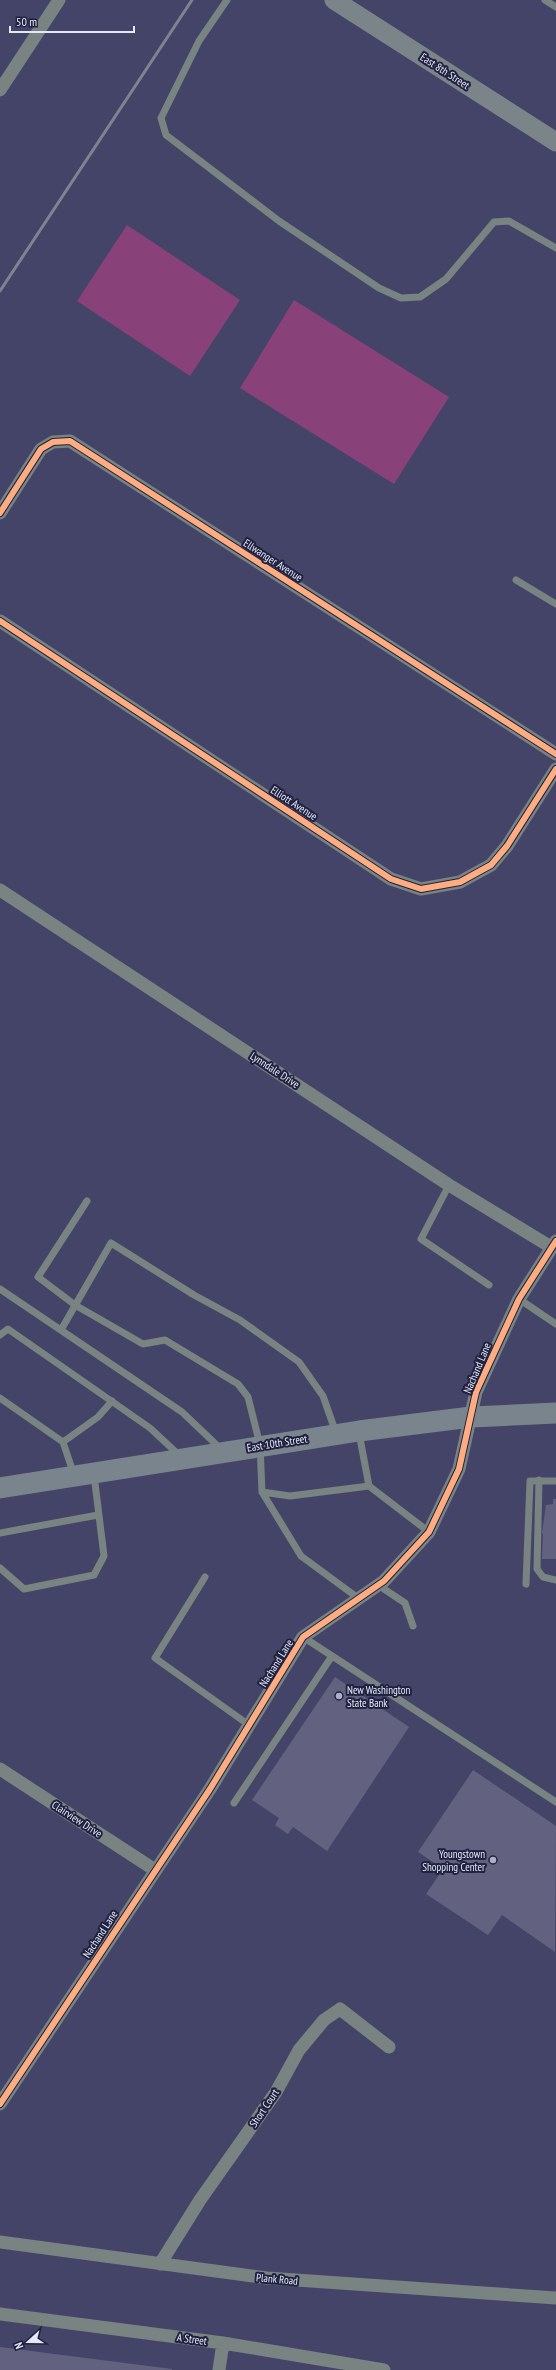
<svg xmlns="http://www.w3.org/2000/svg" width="556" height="2370" font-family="'PT Sans Narrow',sans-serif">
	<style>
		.green { fill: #89417a }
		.building { fill: #626280 }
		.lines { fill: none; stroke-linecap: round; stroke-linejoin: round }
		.lane { stroke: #788382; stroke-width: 7 }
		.street { stroke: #788382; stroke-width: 13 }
		.secondary { stroke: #7b8589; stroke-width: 19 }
		.primary { stroke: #7a848c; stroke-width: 21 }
		.rail { stroke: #7f8390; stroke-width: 3 }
		.cycleway-casing { stroke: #202240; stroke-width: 8 }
		.cycleway { stroke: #ffac80; stroke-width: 6 }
		.poi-dot { fill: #adafc6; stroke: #202240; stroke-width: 1.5 }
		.labels { text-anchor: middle; stroke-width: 4; stroke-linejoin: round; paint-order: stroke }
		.street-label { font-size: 11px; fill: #e6e8f8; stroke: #202240 }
		.poi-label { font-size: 11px; fill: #e6e8f8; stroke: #202240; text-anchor: start }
	</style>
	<rect width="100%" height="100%" fill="#444468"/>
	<path class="green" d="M127,225l113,75 -50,76 -113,-75z
		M294,300l155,97 -55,87 -154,-96z"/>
	<path class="building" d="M553,1499h3v60h-14l1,-25 -1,-1 4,-28 7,-1z
		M335,1677l74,50 -82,124 -34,-24 -5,7 -13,-9 4,-7 -27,-18z
		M473,1770l83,56 -1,126 -53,-37 -14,20 -62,-41 17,-25 -25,-17z
		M0,2347l172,22v1h-172z"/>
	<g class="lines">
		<path class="lane" d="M227,0l-28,41 -38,77 5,17 113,86 100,67 22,10 19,-1 26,-18 48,-57 15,-1 47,27
			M545,0l11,7
			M516,580l40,24
			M449,1185l-28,54 68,46
			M87,1201l-49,76 37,28 68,39 22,-4 73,44 10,13 12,48 2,47 39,64 57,42
			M0,1289l182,123 40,38
			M519,1299l37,25
			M61,1330l50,-87 83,52 46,25 59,42 24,34 13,37
			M0,1335l8,-6 142,99 29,27
			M0,1398l63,44 11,33
			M359,1433l10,53 60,46
			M63,1442l35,-25 14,-16
			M539,1480l-2,89 6,8 13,3
			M262,1492l28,4 79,-10
			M0,1533l98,-18
			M0,1568l24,21 70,-14 10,-19 -10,-81
			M205,1577l-50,81 94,67
			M384,1581v8l21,14 8,23
			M526,1584l4,-103h26
			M303,1637l253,165
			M234,1803l98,-147"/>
		<path class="street" d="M0,90l59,-90
			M0,513l41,-64 12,-7 17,-1 486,313
			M0,621l391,258 30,10 39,-7 31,-17 16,-19 49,-77
			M0,890l449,295 102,62
			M0,1769l155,101
			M0,2104l210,-315 93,-152 81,-56 45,-49 30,-63 17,-77 43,-93 37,-58
			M0,2242l267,36 289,20
			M160,2264l40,-64 76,-108 23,-42 25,-30 16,-11 49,38
			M0,2314l223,29 161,27
			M219,2370l4,-27"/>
		<path class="secondary" d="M334,0l222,142"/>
		<path class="primary" d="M0,1488l359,-57 112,-14 85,-4"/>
		<path class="rail" d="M0,291l192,-291"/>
		<defs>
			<path id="cycleway" d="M0,513l41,-64 12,-7 17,-1 486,313
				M0,621l391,258 30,10 39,-7 31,-17 16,-19 49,-77
				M0,2104l210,-315 93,-152 81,-56 45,-49 30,-63 17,-77 43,-93 37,-58"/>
		</defs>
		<use href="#cycleway" class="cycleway-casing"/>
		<use href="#cycleway" class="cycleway"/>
	</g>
	<g class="poi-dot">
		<circle cx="339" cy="1696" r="4"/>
		<circle cx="493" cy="1860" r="4"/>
	</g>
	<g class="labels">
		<g class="street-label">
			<text transform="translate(445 71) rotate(33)" y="4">East 8th Street</text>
			<text transform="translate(273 560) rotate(33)" y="4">Ellwanger Avenue</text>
			<text transform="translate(294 803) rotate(33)" y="4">Elliott Avenue</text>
			<text transform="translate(275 1070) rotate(33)" y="4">Lynndale Drive</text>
			<text transform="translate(477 1368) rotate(-67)" y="4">Nachand Lane</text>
			<text transform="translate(277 1443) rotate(-9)" y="4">East 10th Street</text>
			<text transform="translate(276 1663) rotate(-58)" y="4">Nachand Lane</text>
			<text transform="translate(77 1819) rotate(33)" y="4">Clairview Drive</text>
			<text transform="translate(100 1934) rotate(-57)" y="4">Nachand Lane</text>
			<text transform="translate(264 2108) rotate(-56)" y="4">Short Court</text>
			<text transform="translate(277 2279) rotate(5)" y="4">Plank Road</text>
			<text transform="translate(192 2339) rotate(8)" y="4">A Street</text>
		</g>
		<g class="poi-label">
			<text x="347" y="1694">New Washington<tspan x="347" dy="13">State Bank</tspan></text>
			<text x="485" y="1858" text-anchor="end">Youngstown<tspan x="485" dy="13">Shopping Center</tspan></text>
		</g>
	</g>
	<g transform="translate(28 2342) rotate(249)" stroke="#202240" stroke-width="3" paint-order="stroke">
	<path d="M0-3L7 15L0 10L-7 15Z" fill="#e6e8f8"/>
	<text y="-6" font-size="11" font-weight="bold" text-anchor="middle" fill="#e6e8f8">N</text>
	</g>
	<path d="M10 26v6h124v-6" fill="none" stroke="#e6e8f8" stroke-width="2"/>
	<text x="16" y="26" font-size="12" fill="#e6e8f8" stroke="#202240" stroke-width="3" paint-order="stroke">50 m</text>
</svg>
